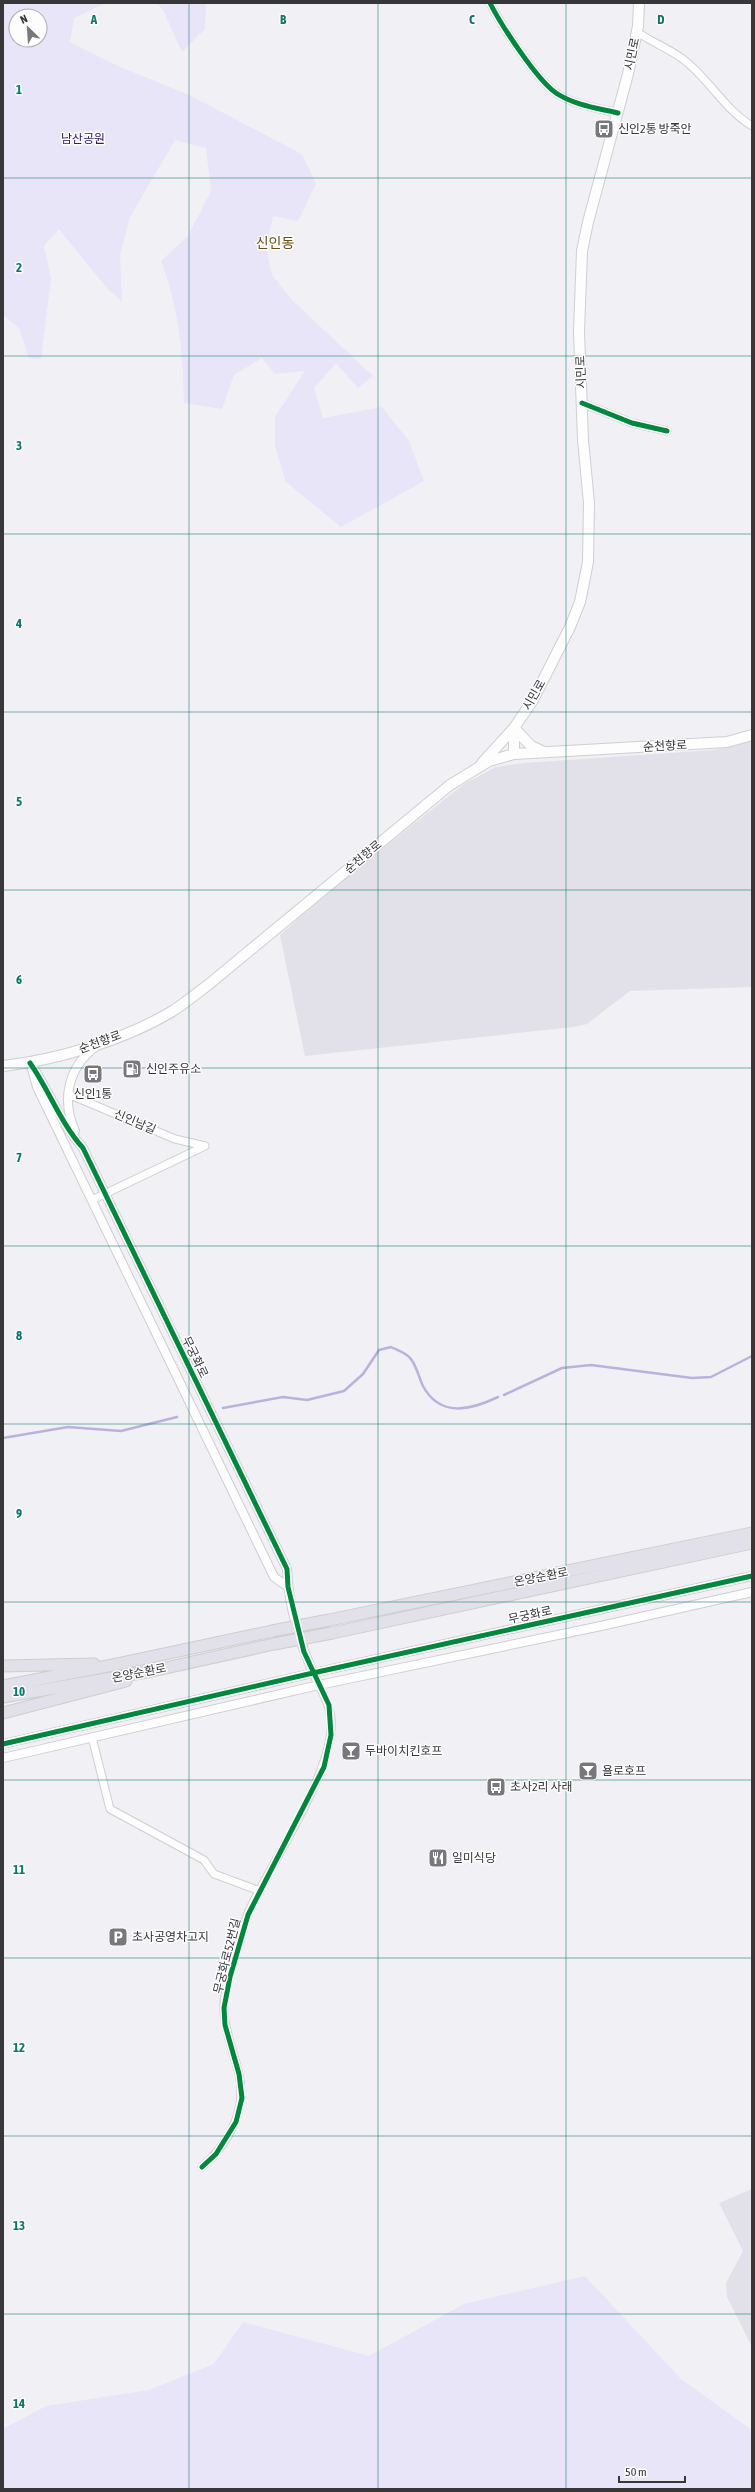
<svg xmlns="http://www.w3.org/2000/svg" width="755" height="2492" font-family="'Asap Condensed','Noto Sans KR',sans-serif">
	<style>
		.built { fill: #e2e1ea }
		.green { fill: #e8e5f8; fill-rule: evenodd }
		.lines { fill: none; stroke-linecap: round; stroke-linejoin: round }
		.stream { stroke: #bab2dc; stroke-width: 2.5 }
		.minor-casing { stroke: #cfced1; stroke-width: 9 }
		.tertiary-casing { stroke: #cfced1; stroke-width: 10 }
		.secondary-casing { stroke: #cfced1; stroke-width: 12 }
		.trunk-casing { stroke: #cecdd0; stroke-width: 13 }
		.minor { stroke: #fdfdfd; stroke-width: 7 }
		.tertiary { stroke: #fdfdfd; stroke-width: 8 }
		.secondary { stroke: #fdfdfd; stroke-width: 10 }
		.trunk { stroke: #e2e0e8; stroke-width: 11 }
		.trunk-bridge-casing { stroke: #cecdd0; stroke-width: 13; stroke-linecap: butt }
		.trunk-bridge { stroke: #e2e0e8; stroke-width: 11 }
		.cycleway-casing { stroke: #fdfdfe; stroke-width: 8 }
		.cycleway { stroke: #00873e; stroke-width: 5 }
		.grid { fill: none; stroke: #0f766e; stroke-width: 1; stroke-opacity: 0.55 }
		.labels { text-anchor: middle; stroke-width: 3; stroke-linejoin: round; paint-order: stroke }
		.street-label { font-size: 12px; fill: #373639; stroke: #fdfdfe }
		.poi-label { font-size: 12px; fill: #373639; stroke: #fdfdfe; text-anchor: start }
		.park-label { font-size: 12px; fill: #362166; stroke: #fdfdfe }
		.quarter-label { font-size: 14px; fill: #6a4f16; stroke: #fdfdfe }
		.grid-label { font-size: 13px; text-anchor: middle; font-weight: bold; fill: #0f766e; stroke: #fdfdfe; stroke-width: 3; stroke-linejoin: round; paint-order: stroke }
	</style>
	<rect width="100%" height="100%" fill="#f1f0f4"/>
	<path class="built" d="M752,741l-1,246 -121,4 -43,33 -13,3 -269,29 -25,-121 53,-47 131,-104 32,-17 28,-4 189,-13z
		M752,2189v158l-25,-50 -1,-14 17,-32 -24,-48z"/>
	<path class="green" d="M3,3h103l-32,15 -4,24 48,24 71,29 113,59 14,30 -18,37 -25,-5 -7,32 6,27 21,26 80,75 -15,12 -22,-25 -22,25 9,30 59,-11 27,34 15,40 -83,46 -55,-45 -11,-36v-29l30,-46 -30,3 -13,-16 -28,17 -12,34 -38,-6c-1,-50 -5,-95 -23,-142l27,-25 23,-45 -5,-43 -31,-8 -45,77 -10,38 2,47 -17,-16 -46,-57 -15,17 7,33 -10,80 -12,-1 -10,-30 -16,-13zM16,16h24v24h-24z
		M157,3h89v1l-40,-1 -1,26 -23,23 -19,-42z
		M585,2276l96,103 71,51v59h-749v-60l43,-23 103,-16 65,-26 29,-42 126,34 95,-52z"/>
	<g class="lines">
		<path class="stream" d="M504,1395l58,-27 29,-3 101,13 19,-1 41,-21
			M223,1408l60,-11 24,3 37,-9 19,-17 16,-24 12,-3c6,3 15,6 19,11 6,6 9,20 13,28 17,32 48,24 75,11
			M3,1438l65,-11 53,4 56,-14"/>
		<defs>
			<path id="minor" d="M490,3c11,22 47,77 66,90 18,12 41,15 62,20
				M636,31c16,12 33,17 48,29 25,19 41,50 68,66
				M582,403l50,20 35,8
				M68,1094l107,45 30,7
				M92,1200l113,-54
				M92,1737l18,72 94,51 10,14 46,17
				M202,2167c27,-24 45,-56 37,-93 -5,-21 -14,-41 -15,-64 -1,-21 9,-45 15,-65 3,-10 5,-22 9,-32 22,-49 88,-143 83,-195 -1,-12 -7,-22 -12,-33"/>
			<path id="tertiary" d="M30,1063c19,27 31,61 53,85l204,421c2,40 14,80 32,116
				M32,1069l5,18 237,490 14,10
				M75,1131c-14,-31 -7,-65 22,-85
				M3,1744l310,-71 439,-97
				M3,1758l316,-73 282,-59 151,-34"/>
			<path id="secondary" d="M514,754v-26l19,-28 37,-73 10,-25 8,-40 1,-59 -6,-63 -4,-109 3,-80 6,-29 40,-148 10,-48 1,-23
				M482,763l32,-35 17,18 13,6
				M3,1066c54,-6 121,-26 168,-54 13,-8 25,-18 37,-27l242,-200 39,-24 25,-7 213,-12 25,-7"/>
			<path id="trunk" d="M329,1620l423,-87
				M332,1633l420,-90
				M3,1666l91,-2
				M3,1686l110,-21 159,-34
				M3,1697l149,-26 122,-27
				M3,1713l123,-32"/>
		</defs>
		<use href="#minor" class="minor-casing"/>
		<use href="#tertiary" class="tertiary-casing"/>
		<use href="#secondary" class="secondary-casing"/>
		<use href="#trunk" class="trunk-casing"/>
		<use href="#minor" class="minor"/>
		<use href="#tertiary" class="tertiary"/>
		<use href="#secondary" class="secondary"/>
		<use href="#trunk" class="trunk"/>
		<defs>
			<path id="trunk-bridge" d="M272,1631l57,-11
				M274,1644l58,-11"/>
		</defs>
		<use href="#trunk-bridge" class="trunk-bridge-casing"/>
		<use href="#trunk-bridge" class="trunk-bridge"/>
		<defs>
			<path id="cycleway" d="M490,3c11,22 47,77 66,90 18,12 41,15 62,20
				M582,403l50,20 35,8
				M30,1063c19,27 31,61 53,85l204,421 1,18 16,65 25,53 2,30 -7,32 -76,148 -18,62 -6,31 1,17 14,49 3,24 -6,24 -20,32 -14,13
				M3,1744l310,-71 439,-97"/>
		</defs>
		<use href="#cycleway" class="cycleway-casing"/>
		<use href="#cycleway" class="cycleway"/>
	</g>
	<path class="grid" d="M189,3v2486M378,3v2486M566,3v2486M3,178h749M3,356h749M3,534h749M3,712h749M3,890h749M3,1068h749M3,1246h749M3,1424h749M3,1602h749M3,1780h749M3,1958h749M3,2136h749M3,2314h749"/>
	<defs>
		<symbol id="bus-square" viewBox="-11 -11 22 22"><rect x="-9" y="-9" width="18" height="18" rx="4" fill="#78777a" stroke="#fdfdfe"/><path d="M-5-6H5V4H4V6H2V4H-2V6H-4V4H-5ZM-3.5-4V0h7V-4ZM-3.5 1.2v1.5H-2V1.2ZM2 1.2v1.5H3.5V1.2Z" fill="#fff"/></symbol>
		<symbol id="fuel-square" viewBox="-11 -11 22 22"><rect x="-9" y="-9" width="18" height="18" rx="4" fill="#78777a" stroke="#fdfdfe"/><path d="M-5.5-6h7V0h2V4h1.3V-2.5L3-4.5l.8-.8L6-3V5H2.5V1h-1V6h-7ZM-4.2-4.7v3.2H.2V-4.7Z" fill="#fff"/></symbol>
		<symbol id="bar-square" viewBox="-11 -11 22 22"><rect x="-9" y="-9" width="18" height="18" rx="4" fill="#78777a" stroke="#fdfdfe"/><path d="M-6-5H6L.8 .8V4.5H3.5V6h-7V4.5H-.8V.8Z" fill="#fff"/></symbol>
		<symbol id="restaurant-square" viewBox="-11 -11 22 22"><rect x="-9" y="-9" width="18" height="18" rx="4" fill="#78777a" stroke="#fdfdfe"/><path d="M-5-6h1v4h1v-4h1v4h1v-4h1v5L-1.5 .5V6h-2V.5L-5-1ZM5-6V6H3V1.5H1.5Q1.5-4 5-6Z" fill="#fff"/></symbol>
		<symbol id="parking-square" viewBox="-11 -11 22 22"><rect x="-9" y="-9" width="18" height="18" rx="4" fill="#78777a" stroke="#fdfdfe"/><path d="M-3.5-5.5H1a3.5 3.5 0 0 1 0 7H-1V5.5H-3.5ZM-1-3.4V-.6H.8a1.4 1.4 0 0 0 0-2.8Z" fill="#fff"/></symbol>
	</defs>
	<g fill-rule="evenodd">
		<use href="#bus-square" x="593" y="118" width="22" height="22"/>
		<use href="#fuel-square" x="121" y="1058" width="22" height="22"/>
		<use href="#bus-square" x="82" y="1063" width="22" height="22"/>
		<use href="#bar-square" x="340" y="1740" width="22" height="22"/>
		<use href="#bar-square" x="577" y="1760" width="22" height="22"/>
		<use href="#bus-square" x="485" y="1776" width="22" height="22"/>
		<use href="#restaurant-square" x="427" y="1847" width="22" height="22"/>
		<use href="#parking-square" x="107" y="1926" width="22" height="22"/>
	</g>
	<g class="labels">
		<g class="street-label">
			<text transform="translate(632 54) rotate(-78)" y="4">시민로</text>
			<text transform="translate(581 372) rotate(-92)" y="4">시민로</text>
			<text transform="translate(534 695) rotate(-60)" y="4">시민로</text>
			<text transform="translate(665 746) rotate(-3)" y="4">순천향로</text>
			<text transform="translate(363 857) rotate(-40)" y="4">순천향로</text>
			<text transform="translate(100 1042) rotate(-20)" y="4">순천향로</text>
			<text transform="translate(135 1122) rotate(23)" y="4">신인남길</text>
			<text transform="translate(195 1357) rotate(64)" y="4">무궁화로</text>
			<text transform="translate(541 1577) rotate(-11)" y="4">온양순환로</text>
			<text transform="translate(530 1615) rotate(-12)" y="4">무궁화로</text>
			<text transform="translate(139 1673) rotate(-11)" y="4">온양순환로</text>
			<text transform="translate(227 1956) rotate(-76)" y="4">무궁화로52번길</text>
		</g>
		<g class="poi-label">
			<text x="618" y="133">신인2통 방죽안</text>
			<text x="146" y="1073">신인주유소</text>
			<text x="93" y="1098" text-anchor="middle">신인1통</text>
			<text x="365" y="1755">두바이치킨호프</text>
			<text x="602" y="1775">욜로호프</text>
			<text x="510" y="1791">초사2리 사래</text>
			<text x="452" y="1862">일미식당</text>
			<text x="132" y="1941">초사공영차고지</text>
		</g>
		<g class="park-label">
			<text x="83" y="143">남산공원</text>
		</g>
		<g class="quarter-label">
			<text x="275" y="248">신인동</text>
		</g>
	</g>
	<g class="grid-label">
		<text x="94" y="24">A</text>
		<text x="283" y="24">B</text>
		<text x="472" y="24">C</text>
		<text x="661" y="24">D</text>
		<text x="19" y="94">1</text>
		<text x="19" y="272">2</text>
		<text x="19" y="450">3</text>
		<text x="19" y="628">4</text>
		<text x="19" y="806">5</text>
		<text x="19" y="984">6</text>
		<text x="19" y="1162">7</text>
		<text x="19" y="1340">8</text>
		<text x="19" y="1518">9</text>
		<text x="19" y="1696">10</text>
		<text x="19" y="1874">11</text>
		<text x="19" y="2052">12</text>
		<text x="19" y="2230">13</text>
		<text x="19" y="2408">14</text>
	</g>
	<rect width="755" height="2492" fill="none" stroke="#373639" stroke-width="8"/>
	<g transform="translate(28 28) rotate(335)"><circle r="19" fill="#fdfdfe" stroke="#aeadaf"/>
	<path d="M0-3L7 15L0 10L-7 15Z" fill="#78777a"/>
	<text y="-6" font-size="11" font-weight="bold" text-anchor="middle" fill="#373639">N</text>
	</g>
	<path d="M619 2476v6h66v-6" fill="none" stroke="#373639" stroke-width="2"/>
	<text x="625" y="2476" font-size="12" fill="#373639" stroke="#fdfdfe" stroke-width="3" paint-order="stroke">50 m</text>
</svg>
